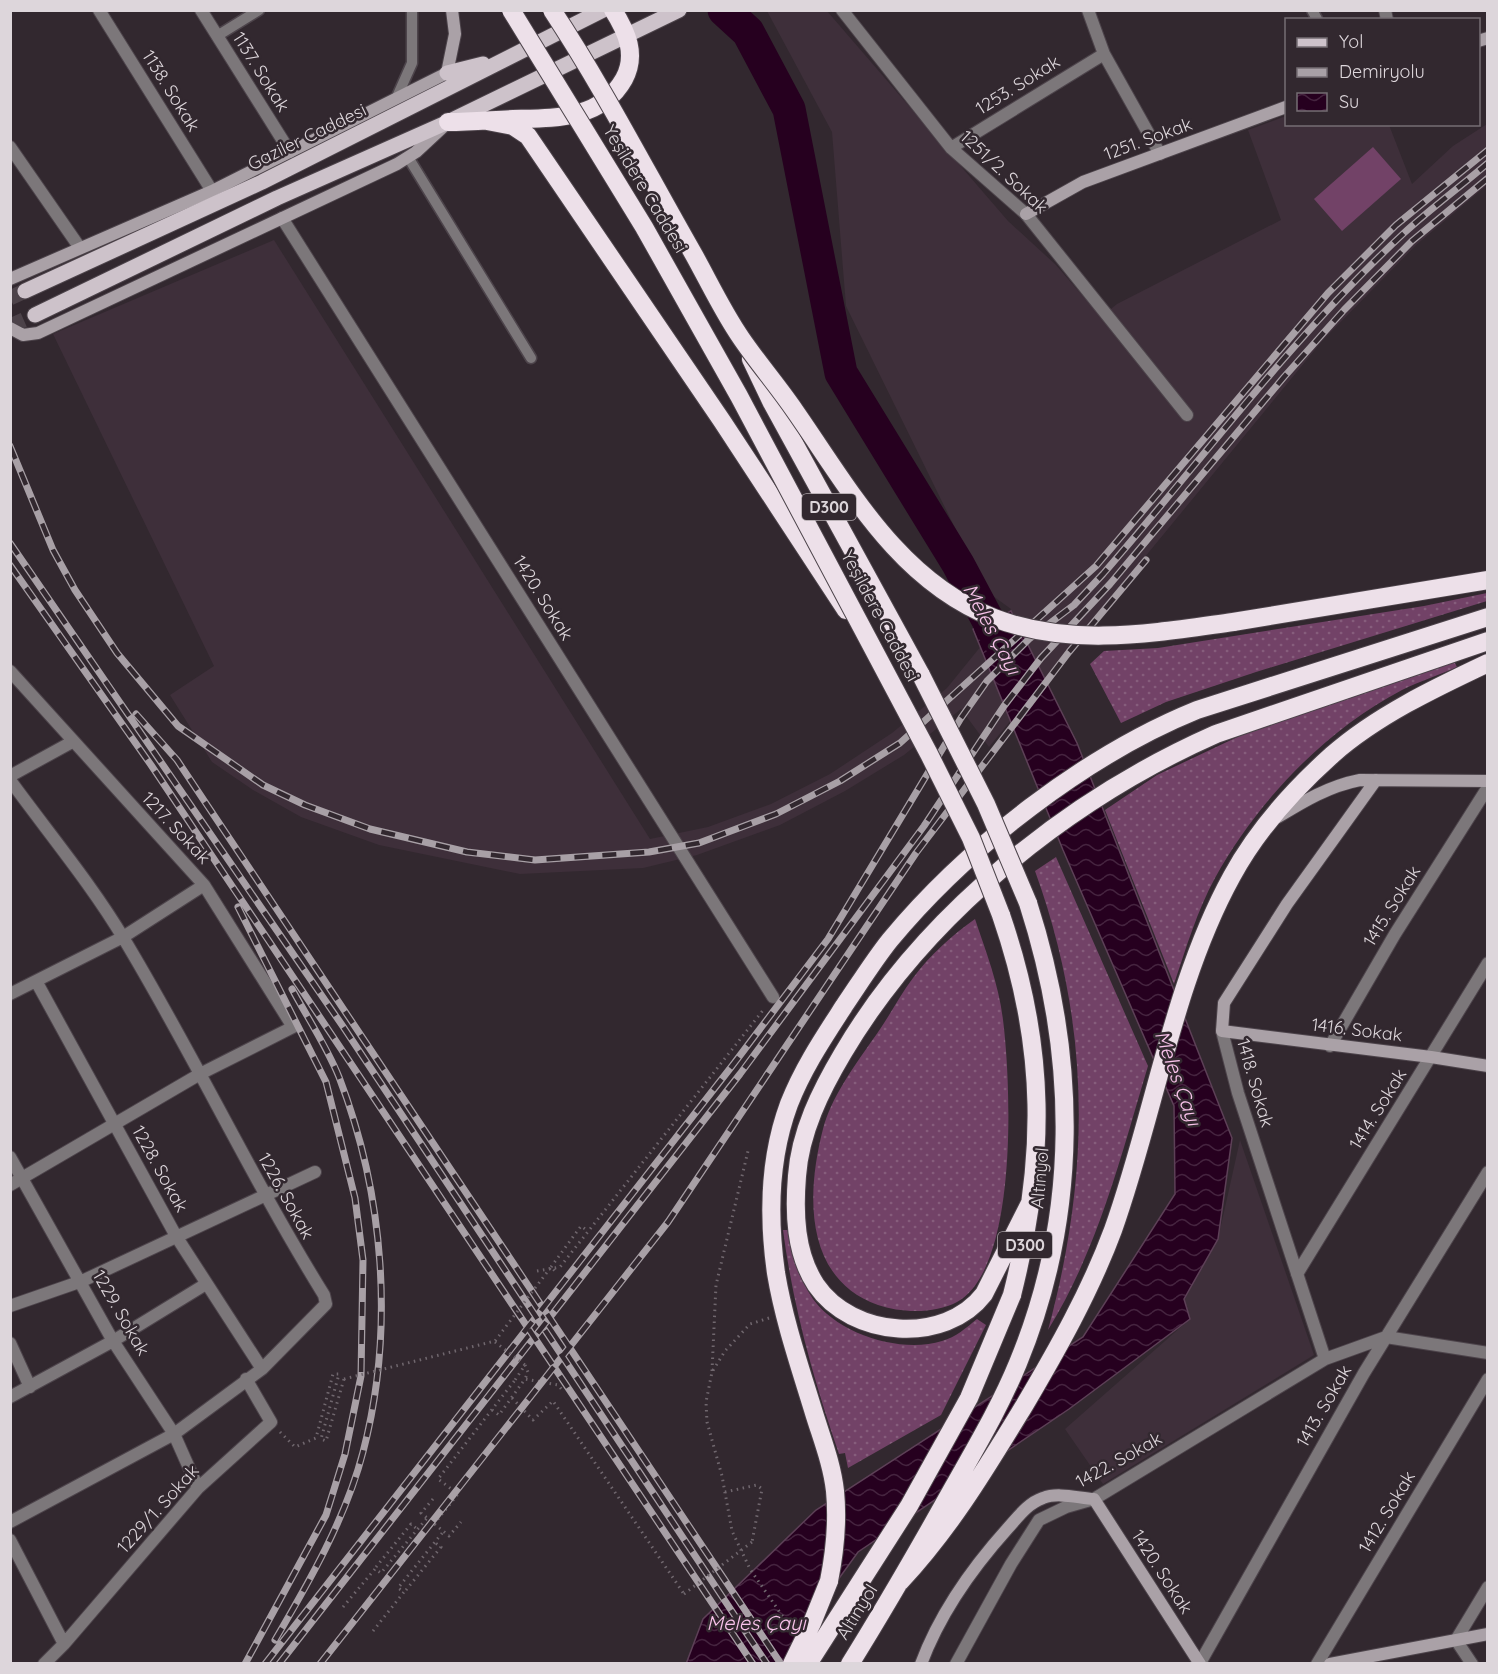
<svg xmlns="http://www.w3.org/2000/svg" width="1498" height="1674" font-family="Quicksand,sans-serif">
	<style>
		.built { fill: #3e2f3a }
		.grass { fill: url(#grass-dots) }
		.pitch { fill: #724267 }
		.water { fill: url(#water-waves); stroke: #5d4057; stroke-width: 1.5 }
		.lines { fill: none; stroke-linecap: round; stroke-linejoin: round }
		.river { stroke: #26001f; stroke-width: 33 }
		.primary-tunnel { stroke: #4c4249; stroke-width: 15; stroke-dasharray: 15 8; stroke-linecap: butt }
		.lane-casing { stroke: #4d444b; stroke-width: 13 }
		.street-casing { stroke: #4d444b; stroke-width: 14 }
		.secondary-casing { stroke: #4d444b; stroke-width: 14 }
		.primary-casing { stroke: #4d444b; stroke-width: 17 }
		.highway-casing { stroke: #4d444b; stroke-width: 20 }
		.path { stroke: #70676e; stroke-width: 3; stroke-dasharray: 1.5 4.5; stroke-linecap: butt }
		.lane { stroke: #7c777a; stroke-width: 10 }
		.street { stroke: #7c777a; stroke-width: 12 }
		.secondary { stroke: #aaa1a7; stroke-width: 12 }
		.primary { stroke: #cdc2ca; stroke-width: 15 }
		.highway { stroke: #ede0e9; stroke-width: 18 }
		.rail-casing { stroke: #a8a0a6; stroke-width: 7 }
		.rail { stroke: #32282f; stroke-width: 4.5; stroke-dasharray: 14; stroke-linecap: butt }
		.highway-bridge-casing { stroke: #4d444b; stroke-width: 20; stroke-linecap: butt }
		.path-bridge { stroke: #70676e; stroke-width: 3; stroke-dasharray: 1.5 4.5; stroke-linecap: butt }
		.highway-bridge { stroke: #ede0e9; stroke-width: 18 }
		.labels { text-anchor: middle; stroke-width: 5; stroke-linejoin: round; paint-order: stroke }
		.shield { fill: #32282f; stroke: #aaa2a7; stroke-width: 1.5 }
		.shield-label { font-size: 16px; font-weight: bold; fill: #ddd6db }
		.street-label { font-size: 18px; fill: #ddd6db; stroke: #32282f }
		.water-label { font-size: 20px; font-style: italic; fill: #f9c3eb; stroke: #32282f }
	</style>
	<defs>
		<pattern id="grass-dots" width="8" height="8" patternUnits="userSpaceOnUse" patternTransform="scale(1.5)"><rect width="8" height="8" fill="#724267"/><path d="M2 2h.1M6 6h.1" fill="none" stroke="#865d7c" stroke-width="1.8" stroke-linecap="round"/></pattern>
		<pattern id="water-waves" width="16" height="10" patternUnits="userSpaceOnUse" patternTransform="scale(1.5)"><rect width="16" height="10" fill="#26001f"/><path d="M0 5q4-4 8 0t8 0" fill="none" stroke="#45243f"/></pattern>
	</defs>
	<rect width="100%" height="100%" fill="#32282f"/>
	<path class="built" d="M767,11h60l181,210 48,44 45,52 16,-13 164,-84 -33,-90 38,-14v8l103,1 23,59 41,-38 34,-22v61l-71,60 -93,95 -334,407 -28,-38 -57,46 -59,36 -65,34 -83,30 -54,13 -123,6 -141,-29 -78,-28 -48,-27 -41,-28 -42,-67 44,-29 -161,-332 221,-94 376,599 58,-12 63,-23 59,-30 62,-41 55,-45 64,-79 -25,-18 -140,-285 -14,-174z
		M1240,1140l74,215 -211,129 -38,-55 125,-110 -6,-20 34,-60z"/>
	<path class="grass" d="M1487,593v8l-231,71 -90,30 -45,21 -31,-59 14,-13 54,-3 266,-42z
		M1452,657l5,10c-18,8 -37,14 -55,23 -78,41 -145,112 -187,188 -18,33 -29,70 -41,106l-69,-174 52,-35 93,-44z
		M1056,857l92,209c-27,90 -50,183 -100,264 43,-158 43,-304 -13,-459z
		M975,919c11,33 24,66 28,101 8,62 16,248 -46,282 -22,12 -56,11 -79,3 -74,-26 -72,-111 -55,-176 8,-31 30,-61 48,-87 16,-21 27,-44 42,-64 17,-23 39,-43 62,-59z
		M783,1230h5c3,25 11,48 25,69 25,35 88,55 129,42 14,-4 24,-13 35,-22l9,6 -45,90 -93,53 -3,-15 -6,1c-25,-73 -46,-147 -56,-224z"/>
	<path class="pitch" d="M1373,147l28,32 -59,52 -28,-32z"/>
	<path class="water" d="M1011,611l66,132 155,395 -14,101 -34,60 6,20 -121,90 -211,143 -65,90 -10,21 -97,1 17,-45 113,-109 267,-173 92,-143 -1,-88 -111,-256 -90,-221z"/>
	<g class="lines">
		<path class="river" d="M724,10l24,22 41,77 52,264 117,191 40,75"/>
		<path class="primary-tunnel" d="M10,298l15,-7
			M10,326l25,-11"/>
		<defs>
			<path id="lane" d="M1312,10l5,9
				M217,36l42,-26
				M396,99l16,-36v-53
				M408,157l123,201"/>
			<path id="street" d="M99,10l113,181
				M201,10l89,142
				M842,10l109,138 75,66 161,201
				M1088,10l16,44 56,100
				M1385,10l2,10
				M10,147l70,101
				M951,148l153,-94
				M282,218l491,779
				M10,671l194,214 89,142 -93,47 -190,111
				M10,776l62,-34
				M10,780c37,51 82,105 114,159 70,116 128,240 200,356l2,9 -64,65 -88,65 -164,88
				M36,981l140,255 86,133
				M10,994l113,-57 81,-52
				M1222,1031l16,62 87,266
				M1330,1046l65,-112 93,-147
				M10,1157l103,184 61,93 24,54
				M1297,1274l191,-311
				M10,1306l72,-25 233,-109
				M10,1343l20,44
				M10,1397l103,-56 93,-57
				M10,1540l54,104
				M1200,1663l164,-290 124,-201
				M44,1664l20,-20 134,-156 73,-66 -25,-43
				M956,1664l55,-100 28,-44 27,-13 28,-8 231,-140 61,-22 102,16
				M1317,1664l171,-285
				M1472,1664l-16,-24 32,-53"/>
			<path id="secondary" d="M1478,41l10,-3
				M1026,214l57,-32 203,-75
				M10,279l202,-88 235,-118 8,-39 -3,-24
				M10,328l13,7 15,-2 359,-169 19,-12 28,-26
				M1376,780l-89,124 -63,99 -2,28 209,26 57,9
				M1278,817c26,-16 51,-31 82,-37l128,1
				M921,1664c19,-51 51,-96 87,-136 10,-11 20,-25 35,-30 15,-6 35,0 51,1l106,165
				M1330,1664l158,-30"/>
			<path id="primary" d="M447,73l36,-9
				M25,291l237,-109 341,-172
				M35,315l242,-117 171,-76 231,-112"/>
			<path id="highway" d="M487,121l26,5 15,10 194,285 124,189
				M448,122c22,0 43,-2 65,-3 41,-1 88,1 111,-40 13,-24 3,-47 -11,-69
				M751,359l21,44 149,272
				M1233,622l255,-42
				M1001,915c46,133 45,245 11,380
				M1034,1195l-50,99c-39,51 -132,44 -168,-9 -21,-32 -22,-72 -19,-109 3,-44 24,-86 46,-123 82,-139 226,-254 373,-319l272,-93
				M829,1581c6,-30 9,-59 6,-90 -3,-27 -13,-52 -21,-78 -14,-46 -30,-92 -38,-140 -8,-56 -7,-115 13,-169 14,-36 35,-67 55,-98 15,-22 30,-46 46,-66 77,-93 196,-185 307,-230l291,-93
				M900,1582c51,-55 85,-112 124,-176 33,-56 66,-114 89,-176 41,-114 60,-247 119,-354 25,-46 61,-86 100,-121 44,-39 103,-67 156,-92
				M850,1664c36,-58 70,-117 103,-176 23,-41 47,-81 65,-125 62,-150 59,-308 10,-460"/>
		</defs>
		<use href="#lane" class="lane-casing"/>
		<use href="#street" class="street-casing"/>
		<use href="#secondary" class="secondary-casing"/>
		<use href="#primary" class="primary-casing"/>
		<use href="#highway" class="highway-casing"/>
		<path class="path" d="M551,1267l30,-41 7,5
			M537,1271l23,-4 204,-258
			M769,1318l-19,6 -25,27 -13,21 -6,30 1,20 15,54 10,55 18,38 40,58
			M525,1365l3,7 -3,7
			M712,1371l4,-86 32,-134
			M512,1398l21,22 20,-19 131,193
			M492,1410l7,5 26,-36 33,6 5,6
			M280,1432l15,15 21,-9 17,-64h6l-18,65 5,2 18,-62
			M725,1492l32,-7 5,4 -10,53
			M433,1499l-12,14 28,23 12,-14
			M434,1524l24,-30 -20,-15 77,-99
			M376,1567l35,-43 6,5
			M406,1590l35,-43 -7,-5
			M343,1607l32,-38 6,4 46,-55
			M373,1631l31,-39 -6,-4 45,-56"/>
		<use href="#lane" class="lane"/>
		<use href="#street" class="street"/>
		<use href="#secondary" class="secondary"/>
		<use href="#primary" class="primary"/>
		<use href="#highway" class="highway"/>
		<defs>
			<path id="rail" d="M10,446l43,104 22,40 42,63 61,73 85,59 42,20 65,24 97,23 68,8 114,-8 50,-9 77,-29 64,-33 60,-38 196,-177 232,-273 68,-68 92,-75
				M10,543l332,482 425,639
				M10,565l141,200 602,899
				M136,714l41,46 604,904
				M238,907l88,175 29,116 8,62 -2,116 -16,78 -19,61 -81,149
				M275,1640c34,-58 71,-122 88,-188 32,-122 21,-258 -24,-375 -12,-30 -32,-60 -47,-88
				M265,1664l467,-598 96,-127 133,-221 26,-37 42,-42 45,-34 29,-31c99,-114 190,-238 301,-341 26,-24 56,-46 84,-70
				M279,1664l461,-590 184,-248 80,-120 37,-48 69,-74 174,-207 60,-67 68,-69 76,-63
				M320,1664l348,-442 248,-369 153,-201 77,-92"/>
		</defs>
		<use href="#rail" class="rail-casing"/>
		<use href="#rail" class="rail"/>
		<defs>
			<path id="highway-bridge" d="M511,10l133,217 95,169 190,358 42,84 30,77
				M552,10c52,79 95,163 142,245 15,27 29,57 47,83 17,25 37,48 54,73 55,79 104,170 199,207 79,30 159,15 239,4
				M921,675l65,129 42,99
				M792,1664l20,-41 17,-42
				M808,1664l101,-158 60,-108 43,-103"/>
		</defs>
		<use href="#highway-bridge" class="highway-bridge-casing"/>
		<path class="path-bridge" d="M495,1342l30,23 -10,15
			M344,1379l151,-38 56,-74 5,5
			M684,1594l68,-52"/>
		<use href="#highway-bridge" class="highway-bridge"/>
	</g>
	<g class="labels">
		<g class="shield">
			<rect x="802" y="494" width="54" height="26" rx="4.5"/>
			<rect x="998" y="1232" width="54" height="26" rx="4.5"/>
		</g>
		<g class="shield-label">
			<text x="829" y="513">D300</text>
			<text x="1025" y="1251">D300</text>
		</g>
		<g class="street-label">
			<text transform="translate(261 72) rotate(58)" y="6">1137. Sokak</text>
			<text transform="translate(1018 85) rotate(-32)" y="6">1253. Sokak</text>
			<text transform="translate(171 91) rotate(58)" y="6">1138. Sokak</text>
			<text transform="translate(307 137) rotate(-26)" y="6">Gaziler Caddesi</text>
			<text transform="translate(1148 139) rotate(-20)" y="6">1251. Sokak</text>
			<text transform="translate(1004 172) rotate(43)" y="6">1251/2. Sokak</text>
			<text transform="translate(645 189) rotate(59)" y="6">Yeşildere Caddesi</text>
			<text transform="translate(543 598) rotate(58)" y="6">1420. Sokak</text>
			<text transform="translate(880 616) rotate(62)" y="6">Yeşildere Caddesi</text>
			<text transform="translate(176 828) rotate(47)" y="6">1217. Sokak</text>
			<text transform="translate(1392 906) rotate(-58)" y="6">1415. Sokak</text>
			<text transform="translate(1357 1030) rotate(7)" y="6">1416. Sokak</text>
			<text transform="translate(1255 1083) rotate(74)" y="6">1418. Sokak</text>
			<text transform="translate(1378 1109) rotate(-58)" y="6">1414. Sokak</text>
			<text transform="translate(160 1169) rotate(61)" y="6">1228. Sokak</text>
			<text transform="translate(1040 1178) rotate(-85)" y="6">Altınyol</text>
			<text transform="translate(286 1196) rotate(61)" y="6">1226. Sokak</text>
			<text transform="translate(121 1313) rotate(60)" y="6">1229. Sokak</text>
			<text transform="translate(1324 1406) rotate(-60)" y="6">1413. Sokak</text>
			<text transform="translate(1119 1460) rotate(-29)" y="6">1422. Sokak</text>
			<text transform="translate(158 1509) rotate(-48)" y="6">1229/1. Sokak</text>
			<text transform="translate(1387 1512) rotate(-59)" y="6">1412. Sokak</text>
			<text transform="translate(1162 1572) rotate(57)" y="6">1420. Sokak</text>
			<text transform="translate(857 1612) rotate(-58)" y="6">Altınyol</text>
		</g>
		<g class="water-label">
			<text transform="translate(992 629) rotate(62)" y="7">Meles Çayı</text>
			<text transform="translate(1178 1078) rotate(70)" y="7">Meles Çayı</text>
			<text x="756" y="1630">Meles Çayı</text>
		</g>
	</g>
	<rect width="1498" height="1674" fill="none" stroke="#ddd6db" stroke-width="24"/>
	<rect x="1285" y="18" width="195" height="108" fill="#32282f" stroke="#766e74" stroke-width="1.5"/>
	<rect x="1297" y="38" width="30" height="9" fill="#cdc2ca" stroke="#766e74" stroke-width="1.5"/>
	<text x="1339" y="48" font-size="18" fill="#ddd6db">Yol</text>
	<rect x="1297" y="68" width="30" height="9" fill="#a8a0a6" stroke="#766e74" stroke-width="1.5"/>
	<text x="1339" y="78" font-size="18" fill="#ddd6db">Demiryolu</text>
	<rect x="1297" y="93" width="30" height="18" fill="url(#water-waves)" stroke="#766e74" stroke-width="1.5"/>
	<text x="1339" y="108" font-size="18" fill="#ddd6db">Su</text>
</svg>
